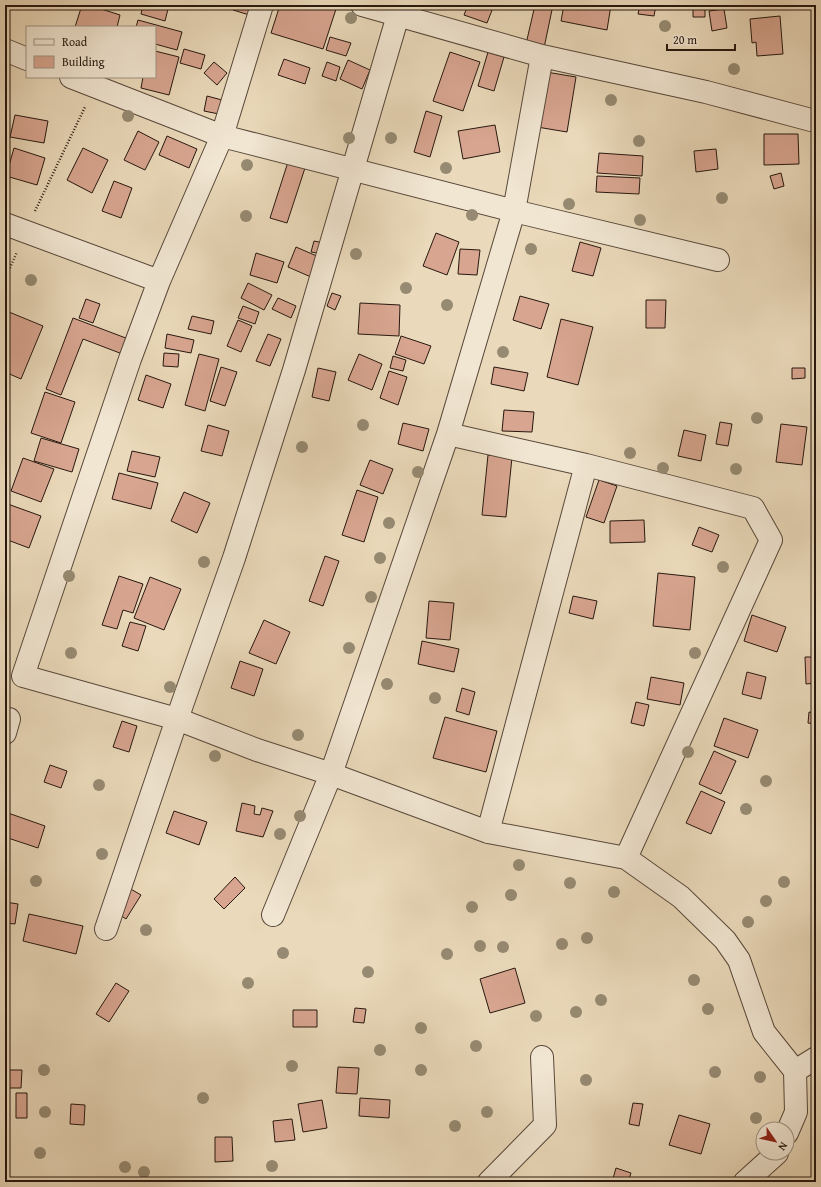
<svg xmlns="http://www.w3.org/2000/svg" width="821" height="1187" font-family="'Gentium Book Plus',serif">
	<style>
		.building { fill: #d8a590; stroke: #27180f }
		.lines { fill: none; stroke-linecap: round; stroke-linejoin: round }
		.minor-casing { stroke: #58483a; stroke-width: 24 }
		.path { stroke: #27180f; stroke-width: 2.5; stroke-dasharray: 1 2; stroke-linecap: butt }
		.minor { stroke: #f1e6d2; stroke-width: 22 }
		.tree { fill: #968a72 }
	</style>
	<rect width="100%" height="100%" fill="#ead9ba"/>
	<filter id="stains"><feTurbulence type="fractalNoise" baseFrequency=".005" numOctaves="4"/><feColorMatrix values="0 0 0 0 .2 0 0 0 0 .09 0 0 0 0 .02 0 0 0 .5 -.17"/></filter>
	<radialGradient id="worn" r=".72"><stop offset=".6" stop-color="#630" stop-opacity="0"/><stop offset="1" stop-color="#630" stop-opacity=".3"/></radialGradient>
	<path class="building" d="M20,5h12l-1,3z
		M82,5h7l31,10 -3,12h-42z
		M143,5h26l-4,16 -24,-7z
		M234,5h25l-3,12 -23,-7z
		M280,5h52l5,1 -14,43 -52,-16z
		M468,5h26l-7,18 -23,-8z
		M535,5h18l-9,43 -18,-4z
		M564,5h47l-4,25 -46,-9z
		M640,5h16l-2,11 -16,-2z
		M693,7h12v10h-12z
		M724,9l3,19 -15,3 -3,-20z
		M780,16l3,38 -26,2 -1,-14 -4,1 -2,-24z
		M138,20l44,12 -5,18 -22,-6v-17h-19z
		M330,37l21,6 -5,13 -20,-6z
		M184,49l21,6 -4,14 -21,-6z
		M155,51l24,6 -10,38 -28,-7 2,-11h12z
		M450,52l30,10 -17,49 -30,-10z
		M488,52l16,5 -10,34 -16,-5z
		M284,59l26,9 -5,16 -27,-9z
		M348,60l22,10 -8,19 -22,-10z
		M214,62l13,11 -10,12 -13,-12z
		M327,62l13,5 -4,14 -14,-5z
		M546,72l30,5 -9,55 -30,-5z
		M207,96l15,4 -3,14 -15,-3z
		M426,111l16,5 -12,41 -16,-5z
		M15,115l33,6 -4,22 -34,-6z
		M495,125l5,27 -37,7 -5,-28z
		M138,131l21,11 -14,28 -21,-10z
		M764,134h34l1,30 -35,1z
		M167,136l30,13 -8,19 -30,-13z
		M14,148l31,10 -8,27 -31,-9z
		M83,148l25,12 -16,33 -25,-13z
		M716,149l2,20 -22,3 -2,-21z
		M599,153l44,3 -1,20 -45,-3z
		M288,162l17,6 -18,55 -17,-5z
		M781,173l3,13 -10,3 -4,-13z
		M597,176l43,2 -1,16 -43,-2z
		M114,181l18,7 -11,30 -19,-7z
		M436,233l23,9 -12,33 -24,-9z
		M314,241l10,2 -1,11 -12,-2z
		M580,242l21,6 -8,28 -21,-5z
		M296,247l23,10 -8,20 -23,-10z
		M460,249l20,1 -3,25 -19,-1z
		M256,253l28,9 -7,21 -27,-8z
		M248,283l24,12 -8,15 -23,-12z
		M332,293l9,3 -6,14 -8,-4z
		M520,296l29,8 -8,25 -28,-9z
		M278,298l18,8 -5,12 -19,-9z
		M86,299l14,5 -7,19 -14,-5z
		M646,300h20l-1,28h-19z
		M360,303l40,2 -1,31 -41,-2z
		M243,306l16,6 -4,12 -17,-6z
		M9,312l34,14 -22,53 -16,-7v-50z
		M192,316l22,5 -3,13 -23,-5z
		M73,318l58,22 -6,15 -42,-16 -22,56 -15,-6z
		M561,319l32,8 -15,58 -31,-8z
		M238,320l14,6 -11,26 -14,-6z
		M167,334l27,6 -3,13 -26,-5z
		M268,334l13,5 -11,27 -14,-5z
		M401,336l30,10 -7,18 -29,-10z
		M164,353l15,1 -1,13 -15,-1z
		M199,354l20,5 -14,52 -20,-6z
		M359,354l23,10 -10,26 -24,-10z
		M393,356l13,4 -3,11 -13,-3z
		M221,367l16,5 -12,34 -15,-5z
		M494,367l34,6 -4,18 -33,-7z
		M318,368l18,4 -7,29 -17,-4z
		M792,368h13v10l-13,1z
		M389,371l18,6 -9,28 -18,-7z
		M146,375l25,9 -8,24 -25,-8z
		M45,392l30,10 -14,41 -30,-10z
		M504,410l30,2 -2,20 -30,-1z
		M720,422l12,2 -4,22 -12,-2z
		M403,423l26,6 -6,22 -25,-7z
		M781,424l26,3 -5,38 -26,-3z
		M208,425l21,6 -7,25 -21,-5z
		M684,430l22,5 -5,26 -23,-5z
		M41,438l38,11 -7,23 -38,-11z
		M132,451l28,6 -5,20 -28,-6z
		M488,455l24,2 -6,60 -24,-2z
		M23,458l31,11 -13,33 -30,-11z
		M370,460l23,9 -10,25 -23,-9z
		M119,473l39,10 -7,26 -39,-10z
		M599,480l18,6 -13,37 -18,-6z
		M357,490l21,7 -14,45 -22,-7z
		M184,492l26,11 -13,30 -26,-12z
		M5,503l36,13 -12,32 -24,-9z
		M644,520l1,22 -35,1v-22z
		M699,527l20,8 -7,17 -20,-7z
		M325,556l14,5 -16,45 -14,-5z
		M658,573l37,4 -5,53 -37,-4z
		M119,576l24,8 -10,29 -10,-3 -6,19 -15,-4z
		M150,577l31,12 -17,41 -30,-12z
		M573,596l24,5 -4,18 -24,-6z
		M429,601l25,2 -4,37 -24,-2z
		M752,615l34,12 -9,25 -33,-11z
		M264,620l26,12 -14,32 -27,-11z
		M130,622l16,4 -8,25 -16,-5z
		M422,641l37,8 -5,23 -36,-8z
		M805,657h11v26l-10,1z
		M240,661l23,8 -9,27 -23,-8z
		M747,672l19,5 -5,22 -19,-5z
		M651,677l33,6 -4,22 -33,-6z
		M462,688l13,4 -6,23 -13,-4z
		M636,702l13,3 -5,21 -13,-3z
		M809,712l7,1v11l-8,-1z
		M445,717l52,14 -11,41 -53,-14z
		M724,718l34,12 -10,28 -34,-12z
		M122,721l15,5 -8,26 -16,-5z
		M714,751l22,10 -15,33 -22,-10z
		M50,765l17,6 -6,17 -17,-6z
		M701,791l24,11 -14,32 -25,-11z
		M242,803l13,3 -1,8 6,1 2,-7 11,3 -10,26 -27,-6z
		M174,811l33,11 -8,23 -33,-12z
		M8,813l37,13 -7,22 -33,-11v-15z
		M235,877l10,11 -21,21 -10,-10z
		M129,888l12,7 -15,24 -12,-8z
		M5,902l13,2 -3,20 -10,-1z
		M29,914l54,12 -7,28 -53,-13z
		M515,968l10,35 -35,10 -10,-34z
		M116,983l13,8 -20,31 -13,-8z
		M355,1008l11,1 -2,14 -11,-1z
		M293,1010h24v17h-24z
		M338,1067l21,1 -2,26 -21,-1z
		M5,1070h17l-1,18h-16z
		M16,1093h11v25h-11z
		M360,1098l30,2 -1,18 -30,-2z
		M322,1100l5,28 -24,4 -5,-28z
		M633,1103l10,1 -4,22 -10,-2z
		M71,1104l14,1 -1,20 -14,-1z
		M5,1112h1v32h-1z
		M679,1115l31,9 -9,30 -32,-9z
		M292,1119l3,21 -20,2 -2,-21z
		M215,1137h17l1,24 -18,1z
		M616,1168l15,5 -3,9h-16z"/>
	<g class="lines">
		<defs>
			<path id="minor" d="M262,5l-40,131 -63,145 -29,78 -107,317 154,43 80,31 74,24 157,58 138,26 55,39 44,43 14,20 25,72 31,39 1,41 -9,21
				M362,5l180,51 164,36 105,28
				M5,50l22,9
				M71,77l151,59 292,75 204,49
				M5,224l154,57
				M448,434l138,31 167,43 18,32 -145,318
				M5,733l4,-14
				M488,832l98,-367
				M273,915l58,-141 117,-340 66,-223 28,-155
				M106,929l71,-210 57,-161 60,-188 107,-365
				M795,1071l21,-13
				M489,1182l56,-57 -3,-68
				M745,1182l32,-29"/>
		</defs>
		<use href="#minor" class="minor-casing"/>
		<path class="path" d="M35,211l50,-104
			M5,279l12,-27"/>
		<use href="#minor" class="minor"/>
	</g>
	<g class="tree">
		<circle cx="351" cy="18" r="6"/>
		<circle cx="665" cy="26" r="6"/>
		<circle cx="734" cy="69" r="6"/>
		<circle cx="611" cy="100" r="6"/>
		<circle cx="128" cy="116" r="6"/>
		<circle cx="349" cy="138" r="6"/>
		<circle cx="391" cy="138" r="6"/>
		<circle cx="639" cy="141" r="6"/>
		<circle cx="247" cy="165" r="6"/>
		<circle cx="446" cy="168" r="6"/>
		<circle cx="722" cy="198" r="6"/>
		<circle cx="569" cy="204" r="6"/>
		<circle cx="472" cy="215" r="6"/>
		<circle cx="246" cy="216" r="6"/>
		<circle cx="640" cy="220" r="6"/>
		<circle cx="531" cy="249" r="6"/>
		<circle cx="356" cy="254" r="6"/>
		<circle cx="31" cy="280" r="6"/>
		<circle cx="406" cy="288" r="6"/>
		<circle cx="447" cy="305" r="6"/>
		<circle cx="503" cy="352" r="6"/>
		<circle cx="757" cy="418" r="6"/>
		<circle cx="363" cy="425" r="6"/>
		<circle cx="302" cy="447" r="6"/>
		<circle cx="630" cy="453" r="6"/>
		<circle cx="663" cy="468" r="6"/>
		<circle cx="736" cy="469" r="6"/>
		<circle cx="418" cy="472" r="6"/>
		<circle cx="389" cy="523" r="6"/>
		<circle cx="380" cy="558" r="6"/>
		<circle cx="204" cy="562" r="6"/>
		<circle cx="723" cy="567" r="6"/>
		<circle cx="69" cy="576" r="6"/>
		<circle cx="371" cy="597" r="6"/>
		<circle cx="349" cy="648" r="6"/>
		<circle cx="71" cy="653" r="6"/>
		<circle cx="695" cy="653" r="6"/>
		<circle cx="387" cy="684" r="6"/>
		<circle cx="170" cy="687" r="6"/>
		<circle cx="435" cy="698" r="6"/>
		<circle cx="298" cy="735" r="6"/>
		<circle cx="688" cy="752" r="6"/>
		<circle cx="215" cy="756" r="6"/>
		<circle cx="766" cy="781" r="6"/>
		<circle cx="99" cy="785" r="6"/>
		<circle cx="746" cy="809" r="6"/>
		<circle cx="300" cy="816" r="6"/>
		<circle cx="280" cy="834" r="6"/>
		<circle cx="102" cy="854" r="6"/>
		<circle cx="519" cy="865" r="6"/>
		<circle cx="36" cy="881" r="6"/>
		<circle cx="784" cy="882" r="6"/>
		<circle cx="570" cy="883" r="6"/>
		<circle cx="614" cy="892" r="6"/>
		<circle cx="511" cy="895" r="6"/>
		<circle cx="766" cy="901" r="6"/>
		<circle cx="472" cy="907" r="6"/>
		<circle cx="748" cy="922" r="6"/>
		<circle cx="146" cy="930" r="6"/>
		<circle cx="587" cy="938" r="6"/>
		<circle cx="562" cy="944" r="6"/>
		<circle cx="480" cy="946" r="6"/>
		<circle cx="503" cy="947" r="6"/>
		<circle cx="283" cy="953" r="6"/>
		<circle cx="447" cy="954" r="6"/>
		<circle cx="368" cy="972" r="6"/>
		<circle cx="694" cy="980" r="6"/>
		<circle cx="248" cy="983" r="6"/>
		<circle cx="601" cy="1000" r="6"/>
		<circle cx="708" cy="1009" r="6"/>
		<circle cx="576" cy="1012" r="6"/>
		<circle cx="536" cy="1016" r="6"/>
		<circle cx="421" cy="1028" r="6"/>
		<circle cx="476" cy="1046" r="6"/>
		<circle cx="380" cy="1050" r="6"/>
		<circle cx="292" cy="1066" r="6"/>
		<circle cx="44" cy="1070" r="6"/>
		<circle cx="421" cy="1070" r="6"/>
		<circle cx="715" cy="1072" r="6"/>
		<circle cx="760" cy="1077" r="6"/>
		<circle cx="586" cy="1080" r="6"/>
		<circle cx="203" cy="1098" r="6"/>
		<circle cx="45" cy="1112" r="6"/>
		<circle cx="487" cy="1112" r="6"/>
		<circle cx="756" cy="1118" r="6"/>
		<circle cx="455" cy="1126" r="6"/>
		<circle cx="40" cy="1153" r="6"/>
		<circle cx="272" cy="1166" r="6"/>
		<circle cx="125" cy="1167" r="6"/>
		<circle cx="144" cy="1172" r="6"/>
	</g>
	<rect width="821" height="1187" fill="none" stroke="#ead9ba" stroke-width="20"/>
	<rect x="6" y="6" width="809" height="1175" fill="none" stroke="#27180f" stroke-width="2"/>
	<rect x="10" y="10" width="801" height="1167" fill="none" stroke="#27180f"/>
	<rect x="26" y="26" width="130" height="52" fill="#f1e6d2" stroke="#a09484"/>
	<rect x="34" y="39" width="20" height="6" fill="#f1e6d2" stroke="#a09484"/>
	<text x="62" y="46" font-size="12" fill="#27180f">Road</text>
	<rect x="34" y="56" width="20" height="12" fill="#d8a590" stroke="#a09484"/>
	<text x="62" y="66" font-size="12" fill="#27180f">Building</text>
	<g transform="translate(775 1141) rotate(124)"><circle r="19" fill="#f1e6d2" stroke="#a09484"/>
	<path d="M0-3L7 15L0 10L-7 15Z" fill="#8f2418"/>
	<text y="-6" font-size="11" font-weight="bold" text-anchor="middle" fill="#27180f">N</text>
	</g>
	<path d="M667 44v6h68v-6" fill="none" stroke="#27180f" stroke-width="2"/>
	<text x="673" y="44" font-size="12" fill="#27180f" stroke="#f1e6d2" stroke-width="3" paint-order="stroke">20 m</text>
	<rect width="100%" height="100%" filter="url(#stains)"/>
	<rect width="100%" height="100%" fill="url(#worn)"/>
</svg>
